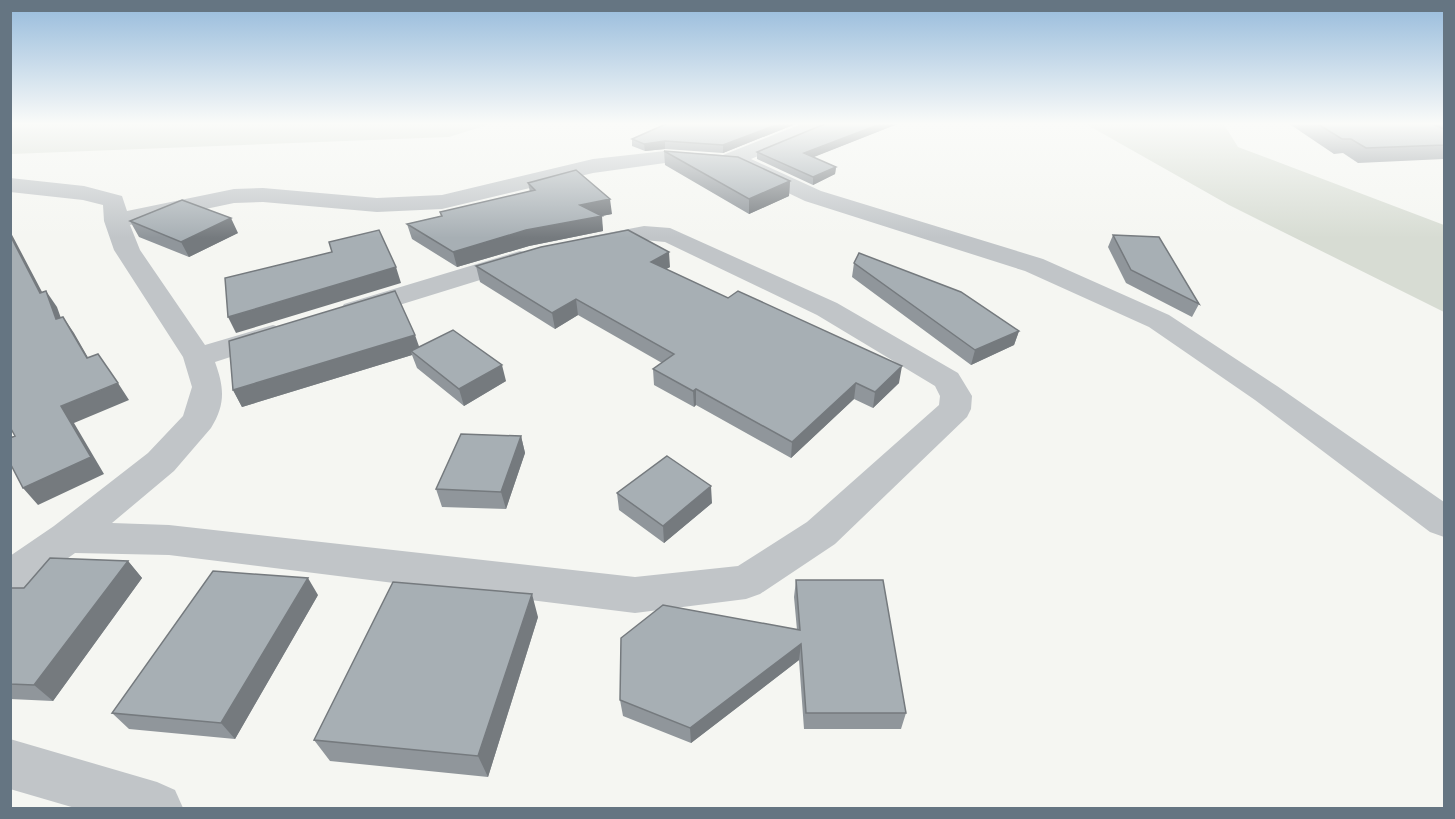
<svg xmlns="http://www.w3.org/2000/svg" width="1455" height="819" font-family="Manrope,sans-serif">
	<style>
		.green { fill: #d7dcd3 }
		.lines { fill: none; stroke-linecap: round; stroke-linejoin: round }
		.minor { fill: #c1c5c8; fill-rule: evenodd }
		.tertiary { fill: #c1c5c8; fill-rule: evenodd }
		.wall { fill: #90969b }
		.shaded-wall { fill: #757a7e }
		.building { fill: #a7afb4; stroke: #757a7e; stroke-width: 1.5 }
	</style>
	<rect width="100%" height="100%" fill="#f5f6f2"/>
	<path class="green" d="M11,123h482l-44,14 -438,17z
		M1084,123h139l15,24 206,78v87l-215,-107z"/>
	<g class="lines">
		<path class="minor" d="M804,123h27l-3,4 -77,32 70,32 222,68 126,56 108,71 167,116v35l-14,-5 -175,-132 -106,-73 -124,-56 -220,-70 -67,-32 -73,-6 -72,10 -151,36 -65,3 -114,-10 -29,1 -104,22 10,25 65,95 68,-20 10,3 5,6 -5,6 -68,22c9,25 11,42 -4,66l-37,43 -62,52 57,2 466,52 103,-11 69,-44 132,-117 1,-9 -5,-10 -118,-71 -152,-73 -21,-2 -53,11 -9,-3 -4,-5 4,-5 62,-12 26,2 167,75 121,70 14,23 -1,13 -4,8 -132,127 -75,50 -14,5 -111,14 -466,-58 -94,-2 -51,37 -14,5v-39l44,-30 94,-73 35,-37 9,-29 -9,-30 -69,-107 -10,-29 -1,-16 -20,-5 -73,-8v-14l74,8 38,10 5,15 107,-22 29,-1 114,10 65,-3 151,-36 72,-8 58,4z
			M520,251l9,2 4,6 -4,6 -175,54 -10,-3 -4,-6 4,-6z"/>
		<path class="tertiary" d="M10,739l147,43 18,8 8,18h-108l-65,-19z"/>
	</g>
	<path class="wall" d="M668,123h130l-75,30 -58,-4 -20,2 -13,-5v-7z
		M900,123l-87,34 23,10 -1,7 -22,11 -56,-26v-7z
		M1288,123h156v36l-86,4 -15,-10 -9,1z
		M664,151l126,30 -1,15 -40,18 -84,-49z
		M528,183l84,31 -11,2 2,15 -74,15 -72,21 -45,-28 -5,-15 34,-8 -1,-4 90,-20z
		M130,221l108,12 -49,24 -50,-20z
		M1113,235l86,69 -7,13 -66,-34 -18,-36z
		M854,263l165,68 -5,14 -43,20 -119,-88z
		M476,266l194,1 -4,2 233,114 -26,25 -19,-9 -63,59 -95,-53 -2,2 -40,-22 -1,-16 9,-6 -84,-48 -23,14 -75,-47z
		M419,347l87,34 -42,25 -47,-38 -5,-13 -170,52 -9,-17z
		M521,436l4,17 -19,56 -64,-2 -6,-18z
		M617,493l95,10 -48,40 -45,-33z
		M128,561l14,17 -89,123 -43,-2v-111h14z
		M796,580l110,133 -5,16h-97l-5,-69 -108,83 -68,-27 -3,-16 177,-70 -3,-33z
		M318,595l-83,144 -106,-10 -17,-16z
		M538,617l-50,160 -158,-16 -16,-21z"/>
	<path class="shaded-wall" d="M781,123h17l-75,30v-8z
		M883,123h17l-96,38v-8z
		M665,141v8l-20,2 -1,-7z
		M836,167l-1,7 -22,11v-8z
		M790,181l-1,15 -40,18v-15z
		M610,199l2,15 -30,6 -2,-15z
		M602,216l1,15 -74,15 -72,21 -4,-15 73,-22z
		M231,218l7,15 -49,24 -8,-15z
		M10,231l41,78 -11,-16 -30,-58z
		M669,252l1,15 -18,10 -1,-15z
		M396,267l5,16 -165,50 -8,-16z
		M46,291l11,16 10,28 -11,-16z
		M576,299l2,16 -23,14 -3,-16z
		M63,317l11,16 24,42 -11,-17z
		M1019,331l-5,14 -43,20 4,-15z
		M415,335l6,17 -10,-1 1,4 -170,52 -9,-17z
		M502,365l4,16 -42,25 -5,-17z
		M902,366l-3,17 -26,25 2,-16z
		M118,383l11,17 -55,23 30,51 -66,31 -15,-17 38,-82z
		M856,383l-2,16 -63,59 1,-16z
		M696,389v16l-2,2 -1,-16z
		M521,436l4,17 -19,56 -5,-17z
		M711,486l1,17 -48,40 -1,-17z
		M128,561l14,17 -89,123 -19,-16z
		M308,578l10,17 -83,144 -14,-16z
		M532,594l6,23 -50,160 -10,-21z
		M801,644l-2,16 -108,83 -1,-15z"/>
	<path class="building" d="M668,123h113l-58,22 -58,-4 -21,3 -12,-5z
		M827,123h56l-79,30 32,14 -23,10 -56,-25z
		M1316,123h114l14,6v16l-78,3 -15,-9h-9z
		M664,151l74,6 52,24 -41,18z
		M576,170l34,29 -30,6 22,11 -76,14 -73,22 -46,-28 35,-8 -2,-4 95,-22 -7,-7z
		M182,200l49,18 -50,24 -51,-21z
		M379,230l17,37 -168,50 -3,-39 107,-26 -3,-10z
		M628,230l41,22 -18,10 77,36 10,-7 164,75 -27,26 -19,-9 -64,59 -96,-53 -3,2 -40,-22 21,-15 -98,-55 -24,14 -76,-47 65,-19z
		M10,235l30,58 6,-2 10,28 7,-2 24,41 11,-4 20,29 -57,23 30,51 -68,31 -13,-25v-25l5,-2 -5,-9z
		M1113,235l46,2 40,67 -68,-34z
		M859,253l102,39 58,39 -44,19 -121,-87z
		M395,291l20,44 -182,55 -4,-49z
		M453,330l49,35 -43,24 -48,-38z
		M461,434l60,2 -20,56 -65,-3z
		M667,456l44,30 -48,40 -46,-33z
		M50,558l78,3 -94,124 -24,-1v-96h14z
		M213,571l95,7 -87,145 -109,-10z
		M796,580h87l23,133h-100l-5,-69 -111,84 -70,-28 1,-62 42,-33 137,25z
		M393,582l139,12 -54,162 -164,-16z"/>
	<linearGradient id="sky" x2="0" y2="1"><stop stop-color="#95badb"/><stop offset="0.52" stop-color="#fafbf9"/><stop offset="1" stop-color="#fafbf9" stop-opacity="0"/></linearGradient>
	<rect width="1455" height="238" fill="url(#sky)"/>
	<rect width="1455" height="819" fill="none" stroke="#657582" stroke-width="24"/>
</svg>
